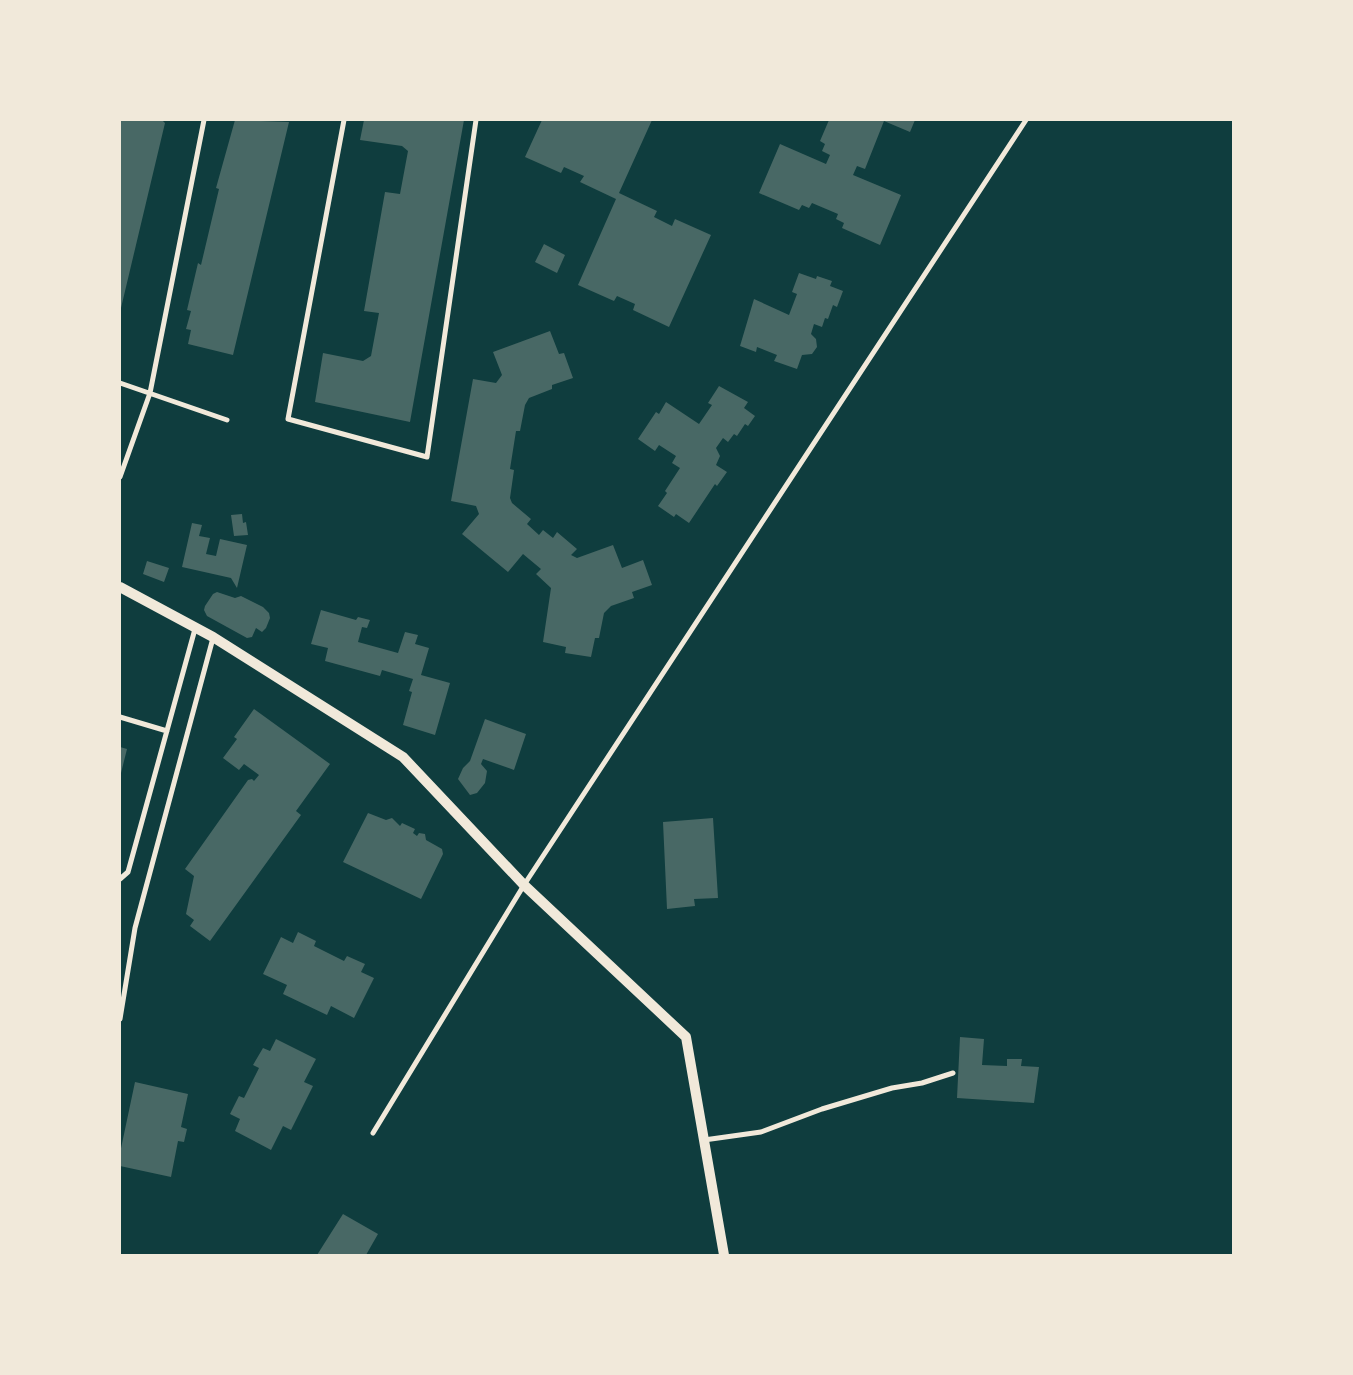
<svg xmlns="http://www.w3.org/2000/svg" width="1353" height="1375" font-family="'Alegreya Sans',sans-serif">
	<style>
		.building { fill: #486865 }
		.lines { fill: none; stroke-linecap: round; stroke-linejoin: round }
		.minor { stroke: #f1e9da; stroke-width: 5 }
		.secondary { stroke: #f1e9da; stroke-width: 10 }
	</style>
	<rect width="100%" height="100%" fill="#0f3d3e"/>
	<path class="building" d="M120,120h42l3,3 -44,185z
		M235,120l54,2 -56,233 -45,-11 3,-14 -5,-1 5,-18 -4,-1 11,-47 3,2 18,-76 -3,-1z
		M364,120h100l-54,302 -95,-20 8,-49 40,8 8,-5 8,-43 -15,-2 21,-119 15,2 8,-43 -6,-5 -42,-6z
		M542,120h110l-33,73 38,18 -3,6 18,9 3,-7 36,16 -42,92 -36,-17 2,-6 -18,-8 -3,5 -36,-16 38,-86 -36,-17 4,-6 -20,-9 -3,6 -36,-16z
		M829,120h86l-5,12 -26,-11 -19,48 -8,-3 -4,9 48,20 -21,50 -38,-17 2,-5 -8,-4 2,-5 -26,-11 -3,5 -7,-3 -3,5 -40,-17 21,-49 46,20 4,-9 -8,-4 3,-7 -5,-3z
		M544,244l21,11 -8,18 -22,-11z
		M799,273l17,6 1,-3 15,5 -2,5 13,5 -6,16 -4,-2 -5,14 -3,-1 -3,9 -8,-3 -3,10 5,5 1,8 -5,7 -10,1 -5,14 -23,-8 3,-6 -20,-8 -1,5 -16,-6 14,-47 35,16 8,-21 -5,-2z
		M550,331l9,23 5,-1 9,25 -21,7v4l-23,9 -4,7 -5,26h-4l-6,38 4,1 -4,28 2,5 19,16 -4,5 12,11 4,-5 10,8 4,-6 20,17 -6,6 6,3 36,-13 9,23 21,-8 9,25 -20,7 2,6 -23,8 -7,7 -5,25h-4l-4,19 -26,-4 1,-6 -23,-5 8,-54 -15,-14 5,-5 -18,-15 -15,18 -46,-38 17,-20 -3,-8 -25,-5 22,-122 23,4 6,-8 -9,-23z
		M719,386l29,16 -4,6 11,8 -7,10 -3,-2 -8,12 -3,-2 -6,8 -5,-4 -7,10 4,8 -4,9 11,7 -10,14 -2,-2 -26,39 -13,-9 -2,3 -16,-11 9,-13 -2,-2 15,-23 -8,-5 4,-7 -17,-11 -4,6 -17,-12 18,-27 3,2 7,-12 33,22 13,-19 -4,-2z
		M242,514l1,9 3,-1 2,13 -14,1 -3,-21z
		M192,523l10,2 -3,11 11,2 -4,16 10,2 4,-17 27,6 -10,43 -6,-10 -49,-11z
		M147,561l22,7 -5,14 -21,-8z
		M217,592l18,6 6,-2 22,11 6,6 1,5 -4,10 -4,4 -6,-4 -4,9 -5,1 -40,-22 -3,-6 1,-4 8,-12z
		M321,610l35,10 2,-3 12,3 -3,8 -5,-1 -4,15 40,11 7,-21 13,3 -3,9 14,4 -8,27 29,8 -15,52 -32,-10 9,-33 -3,-1 4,-12 -31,-9 -2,6 -55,-15 3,-13 -17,-4z
		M254,709l76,55 -34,47 5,4 -91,126 -20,-15 4,-6 -8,-6 8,-38 -9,-7 63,-89 4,-1 2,2 5,-6 -15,-11 -5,6 -16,-12 14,-19 -3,-2z
		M485,719l41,15 -12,36 -31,-11 -2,5 6,7 -2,12 -8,10 -7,2 -12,-16 5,-11 7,-7z
		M120,747l7,2 -6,24h-1z
		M368,813l18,7 6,-2 8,8 2,-3 13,6 -2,4 4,3 2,-3 6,1 1,6 16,9 1,5 -22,45 -78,-37z
		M713,818l5,80 -24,1 1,7 -28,3 -4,-87z
		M298,932l18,9 -2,5 30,15 3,-5 18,8 -4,8 13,6 -20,40 -23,-12 -4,9 -44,-21 4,-9 -24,-11 18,-37 12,6z
		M960,1037l24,2 -2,26 25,1v-7h15l-1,7 18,1 -5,36 -77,-5z
		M276,1039l40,20 -12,23 9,4 -22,44 -8,-4 -12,24 -36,-19 5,-12 -10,-5 9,-18 5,2 15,-30 -6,-3 10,-17 7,3z
		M135,1082l53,12 -7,33 6,2 -3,13 -6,-1 -7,36 -51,-11v-13z
		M343,1214l35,20 -12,21h-49z"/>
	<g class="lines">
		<path class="minor" d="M344,120l-56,299 139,38 49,-337
			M120,383l107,37
			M120,477l30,-84 54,-273
			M120,717l47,14
			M120,879l8,-7 67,-243
			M120,1019l15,-91 78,-290
			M373,1133l151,-248 502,-765
			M704,1140l57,-8 61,-23 70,-21 30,-5 31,-10"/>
		<path class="secondary" d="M120,587l93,50 190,120 121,128 162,152 38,218"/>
	</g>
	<rect width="1353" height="1375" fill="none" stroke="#f1e9da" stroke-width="242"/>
</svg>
